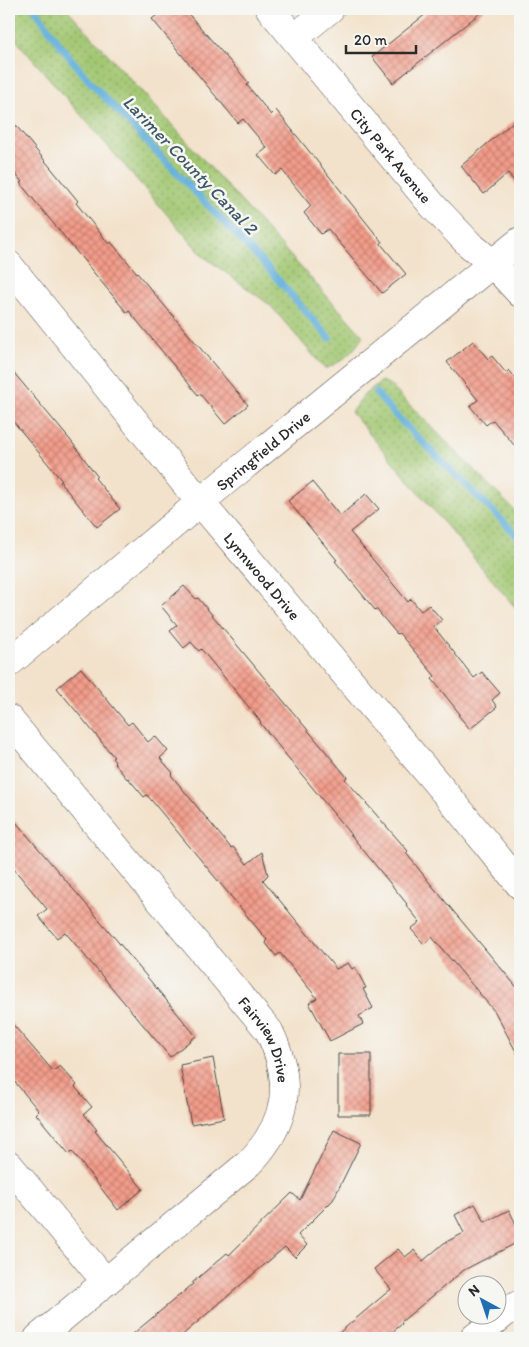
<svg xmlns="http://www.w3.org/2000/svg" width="529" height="1347" font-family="Itim,sans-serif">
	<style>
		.grass { fill: url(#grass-dots); stroke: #66794e }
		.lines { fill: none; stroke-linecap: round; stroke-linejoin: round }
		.stream { stroke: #61afdb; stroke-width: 7 }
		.building { fill: url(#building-cross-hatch) }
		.minor-casing { stroke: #494643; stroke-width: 29 }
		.minor { stroke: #fff; stroke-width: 28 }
		.labels { text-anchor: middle; stroke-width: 5; stroke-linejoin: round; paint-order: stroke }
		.street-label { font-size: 16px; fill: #2b2b2b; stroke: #f6f6f2 }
		.water-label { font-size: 18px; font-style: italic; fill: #3e5969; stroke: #f6f6f2 }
	</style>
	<defs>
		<pattern id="grass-dots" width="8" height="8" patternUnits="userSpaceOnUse" patternTransform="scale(1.25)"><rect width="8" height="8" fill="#a2c772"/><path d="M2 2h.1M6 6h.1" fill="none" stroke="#84a25e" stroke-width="1.8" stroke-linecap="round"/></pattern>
		<pattern id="building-cross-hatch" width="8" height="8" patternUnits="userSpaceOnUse" patternTransform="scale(1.25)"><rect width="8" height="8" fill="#f39c8a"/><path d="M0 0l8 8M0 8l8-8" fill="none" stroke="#c57f71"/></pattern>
	</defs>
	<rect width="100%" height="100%" fill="#f6f6f2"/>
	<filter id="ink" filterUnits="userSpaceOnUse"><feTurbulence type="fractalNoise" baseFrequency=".02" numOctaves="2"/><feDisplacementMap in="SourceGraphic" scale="10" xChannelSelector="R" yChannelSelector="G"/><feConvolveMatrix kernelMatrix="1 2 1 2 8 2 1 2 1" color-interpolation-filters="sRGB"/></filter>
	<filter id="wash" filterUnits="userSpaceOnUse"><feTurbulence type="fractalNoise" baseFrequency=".0096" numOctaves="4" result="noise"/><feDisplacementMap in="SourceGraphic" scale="20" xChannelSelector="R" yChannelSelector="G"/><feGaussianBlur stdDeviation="1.12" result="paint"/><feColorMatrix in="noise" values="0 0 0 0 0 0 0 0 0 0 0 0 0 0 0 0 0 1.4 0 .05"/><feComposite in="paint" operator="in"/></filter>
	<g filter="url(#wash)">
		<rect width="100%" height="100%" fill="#f3e2cb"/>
		<path class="grass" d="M9,9h58l296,327c-9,16 -21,26 -38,33l-55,-64 -67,-49 -194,-224z
			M381,381l8,3 131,132v97l-169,-201 13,-17z"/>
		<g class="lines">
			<path class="stream" d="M35,9l27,39 29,35 174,182 64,73
				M376,393l21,24 123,121"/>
		</g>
		<g id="blocks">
			<path class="building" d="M164,9h20l65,74 -2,2 24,30 5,-5 106,132 -1,2 25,30 -24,19 -54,-64 -7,5 -17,-21 7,-7 -29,-36 -7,5 -17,-20 9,-7 -24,-29 -5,4 -86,-104z
				M432,9h53l-92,74 -21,-26z
				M520,116v74l-12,-17 -24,21 -23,-28z
				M9,117l69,84 -2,2 33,41 2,-2 137,163 -23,19 -25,-30 -2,1 -69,-84 -2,2 -107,-130 2,-1 -13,-16z
				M473,341l15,18 4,-3 14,17 3,-3 11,14v68l-27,-32 -7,5 -16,-19 8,-6 -31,-38z
				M9,367l62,74 26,35 -2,2 25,31 -23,18 -37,-45 2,-1 -53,-65z
				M312,482l28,34 26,-22 13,15 -29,23 58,70 3,-3 10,12 8,-6 13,15 -8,7 40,51 8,-6 18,21 -8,7 5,7 -27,22 -12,-14 2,-1 -28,-35 3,-3 -36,-43 -2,1 -21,-25 -1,1 -40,-49 2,-1 -49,-59z
				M184,586l12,13 2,-1 73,88 76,91 -2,2 63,72 -2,2 23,29 91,109v68l-25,-47 -63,-75 -8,7 -13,-15 9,-7 -14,-17 1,-1 -147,-181 1,-1 -60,-73 -2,2 -8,-9 -7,6 -14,-17 7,-6 -16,-19z
				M81,668l47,57 4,-3 16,20 7,-6 13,15 -8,7 13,15 -2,2 60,73 2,-1 14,17 15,-12 6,23 -5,5 73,89 12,-6 4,6 3,-2 11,21 -3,1 10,19 -14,8 4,8 -33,17 -21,-38 8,-5 -37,-45 -4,3 -11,-14 2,-2 -120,-145 -3,2 -16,-19 -1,1 -13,-16 1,-1 -3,-4 2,-1 -57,-69z
				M9,814l100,117 87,105 -26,21 -105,-125 -8,6 -19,-22 9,-7 -38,-46z
				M9,1020l44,51 7,-5 17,19 -2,2 17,20 -8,7 13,16 -2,1 48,58 -25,21 -46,-59 -3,3 -33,-40 3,-3 -30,-36z
				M338,1054h33v61h-33z
				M213,1058l11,60 -33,6 -11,-59z
				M334,1130l27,13 -28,57 -35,35 9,10 -12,12 -10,-10 -106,91h-51l65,-54 -1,-1 35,-30 2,2 63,-62 8,7z
				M475,1204l10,18 24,-12 11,22v9l-56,29 -63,52 1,2 -17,14h-52l58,-49 -17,-20 24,-20 7,8 9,-7 9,11 21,-18 20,-10 -9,-18z"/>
		</g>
	</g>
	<g filter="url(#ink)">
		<use href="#blocks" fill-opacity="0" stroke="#494643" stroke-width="1"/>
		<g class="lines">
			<defs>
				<g id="minor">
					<path id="s1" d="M270,9l163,197 36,38 23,19 28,30"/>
					<path d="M294,38l36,-29"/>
					<path id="s2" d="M9,265l191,237 256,304 64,79"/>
					<path id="s3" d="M9,663l213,-179 298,-243"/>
					<path id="s4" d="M9,719l260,312c25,51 19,92 -20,132l-211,175"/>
					<path d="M9,1165l97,117"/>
					<path d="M474,1338l32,-26 14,-8"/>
				</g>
			</defs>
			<use href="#minor" class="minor-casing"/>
			<use href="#minor" class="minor"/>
		</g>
	</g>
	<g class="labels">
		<g class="street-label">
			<text dy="6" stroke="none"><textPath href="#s1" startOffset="190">City Park Avenue</textPath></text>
			<text dy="6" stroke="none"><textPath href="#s3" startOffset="331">Springfield Drive</textPath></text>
			<text dy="6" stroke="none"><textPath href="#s2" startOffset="401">Lynnwood Drive</textPath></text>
			<text dy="6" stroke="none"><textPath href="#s4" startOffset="412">Fairview Drive</textPath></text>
		</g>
		<g class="water-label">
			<text transform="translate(190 165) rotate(46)" y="6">Larimer County Canal 2</text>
		</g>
	</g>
	<rect width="529" height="1347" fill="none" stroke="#f6f6f2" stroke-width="30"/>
	<g transform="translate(482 1300) rotate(320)"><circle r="24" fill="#f6f6f2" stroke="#a5a5a2"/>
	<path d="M0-4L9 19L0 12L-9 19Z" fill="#1f6fb2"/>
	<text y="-8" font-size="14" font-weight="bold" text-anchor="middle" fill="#2b2b2b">N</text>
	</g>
	<path d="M346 45v8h70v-8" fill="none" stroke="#2b2b2b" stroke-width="2.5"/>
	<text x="354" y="45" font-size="15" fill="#2b2b2b" stroke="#f6f6f2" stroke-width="4" paint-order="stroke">20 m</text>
</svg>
